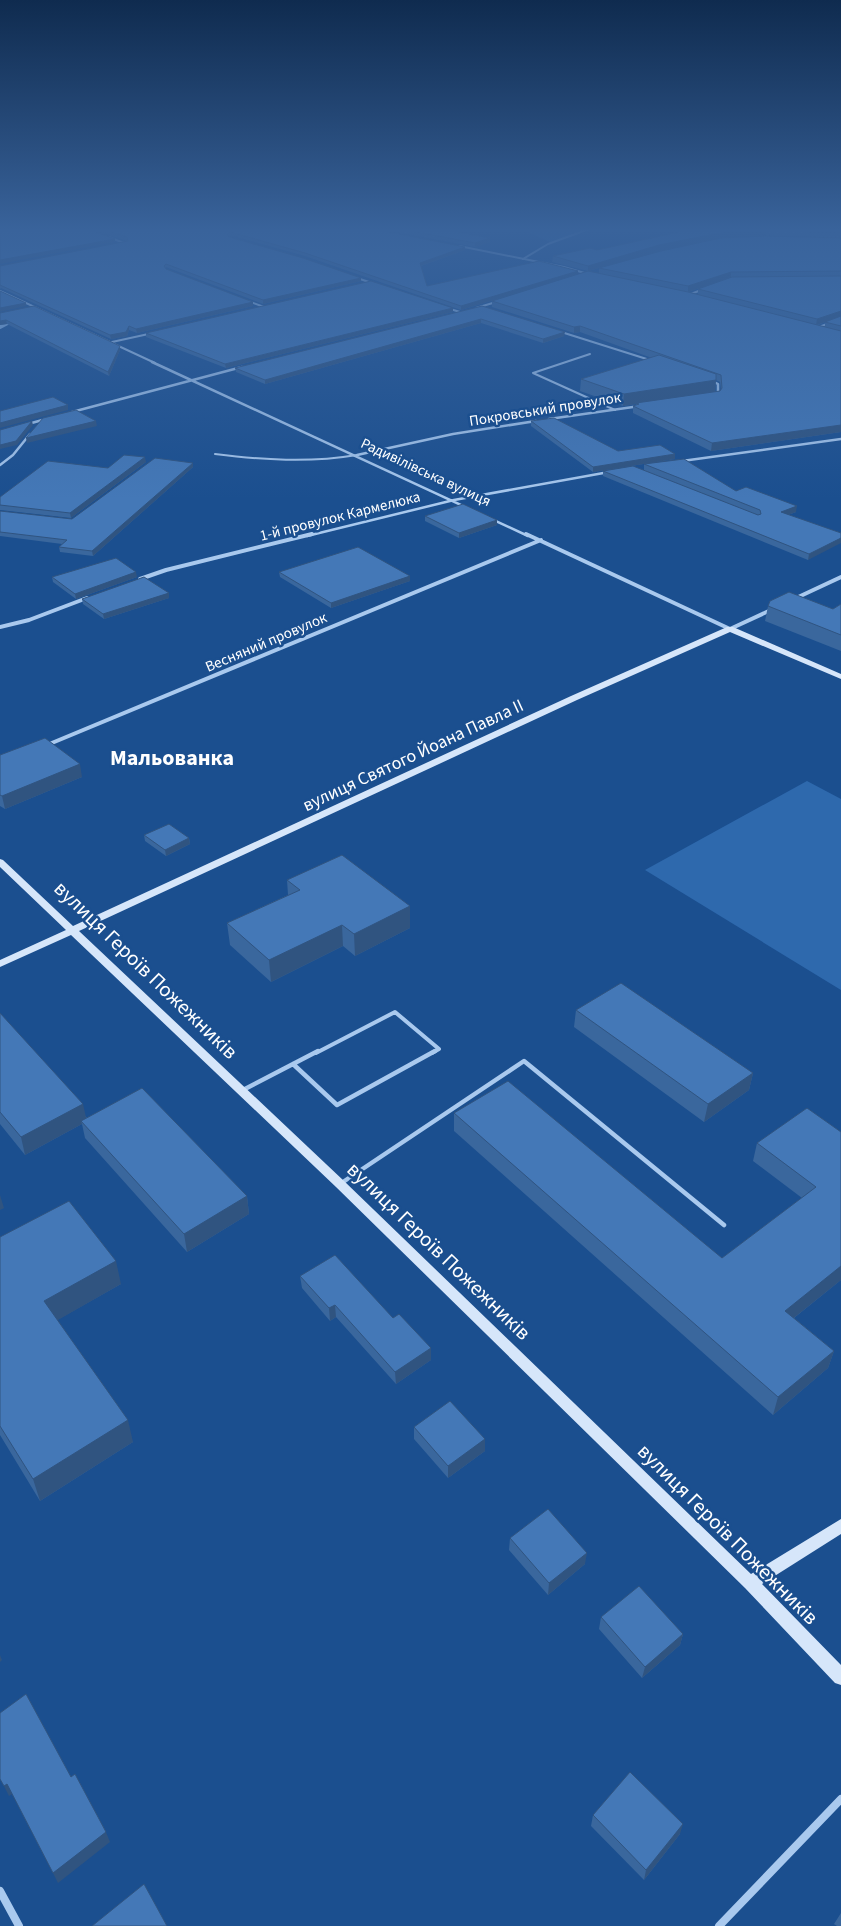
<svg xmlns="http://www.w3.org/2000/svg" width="841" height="1926" font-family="'Source Sans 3',sans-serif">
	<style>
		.green { fill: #2e69ad }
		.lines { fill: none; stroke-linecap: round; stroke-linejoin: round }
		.stream { stroke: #9cc4f0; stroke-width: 4 }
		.lane-far2 { stroke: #a9c9ee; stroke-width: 2 }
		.lane-far1 { stroke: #a9c9ee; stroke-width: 4 }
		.lane { stroke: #a9c9ee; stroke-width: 4.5 }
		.street-far3 { stroke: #a9c9ee; stroke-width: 2 }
		.street-far2 { stroke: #a9c9ee; stroke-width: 2.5 }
		.street-far1 { stroke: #a9c9ee; stroke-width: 4 }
		.street { stroke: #a9c9ee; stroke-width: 8 }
		.secondary { fill: #d6e6fa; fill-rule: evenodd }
		.wall { fill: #3a679d; fill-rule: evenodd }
		.shaded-wall { fill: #305480 }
		.building { fill: #4478b7; stroke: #305480 }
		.labels { text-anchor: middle; stroke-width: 5; stroke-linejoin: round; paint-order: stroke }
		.far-street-label { font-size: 15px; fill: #fff; stroke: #1b4f8f }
		.street-label { font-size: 18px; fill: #fff; stroke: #1b4f8f }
		.near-street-label { font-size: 21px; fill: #fff; stroke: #1b4f8f }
		.district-label { font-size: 22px; font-weight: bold; fill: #fff; stroke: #1b4f8f }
	</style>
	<rect width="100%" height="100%" fill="#1b4f8f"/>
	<path class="green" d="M521,229h73l-44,13z
		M807,781l34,18v191l-196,-120z"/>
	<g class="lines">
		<path class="stream" d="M0,327l15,-8"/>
		<path class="lane-far2" d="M523,259l25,-15 41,-15
			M590,354l-57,19 82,37
			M215,454c48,6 94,9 142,1"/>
		<path class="lane-far1" d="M316,1053l79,-41 44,37 -7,4"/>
		<path class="lane" d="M293,1064l44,41 98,-54
			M293,1064l25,-13
			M243,1090l50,-26
			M340,1184l184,-123 200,164"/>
		<path class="street-far3" d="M109,237l17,7
			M459,246l105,21 24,7
			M354,277l18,6
			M0,291l155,72
			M688,295l16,-6
			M248,301l16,6
			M447,308l13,4
			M476,308l20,-6
			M816,328l25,-9
			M558,331l95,30
			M112,342l41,-9"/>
		<path class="street-far2" d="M152,362l376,174
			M710,380l8,4v11h-3
			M72,412l170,-45
			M549,419l91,-13
			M28,424l18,-5
			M357,455l96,-21 83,-13
			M682,461l159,-22
			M0,465l13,-10 17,-21
			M307,536l147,-36 155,-28"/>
		<path class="street-far1" d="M526,534l204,95 43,-20
			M140,579l26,-9 146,-36
			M794,599l47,-22
			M0,627l29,-7 58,-22
			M47,745l494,-205"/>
		<path class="street" d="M0,1891l19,35
			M719,1926l122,-127"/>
		<path class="secondary" d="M727,627h6l108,47v5l-111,-47 -153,68 -498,231 265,250 407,393 90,-55v15l-79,50 79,81v20l-6,-2 -90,-95 -409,-401 -265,-252 -71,32v-7l66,-30 -66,-63v-8l3,1 70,66 498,-230z"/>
	</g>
	<path class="wall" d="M93,229h281l91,21 -44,16 6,20 151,-15v3l-117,36 -156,-54 -75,-21 -2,2h1l132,41v3l-98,23 -97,-37 -1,2 88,33v4l-116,27 -8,-3 -2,6 -16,3 -110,-51 -1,1v-23l127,-25z
		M382,229h60l48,9v4l-15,5z
		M690,229l151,1v8l-76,-3 -45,3 -61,13 -71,20 -36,-9 1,-6 44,-6z
		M841,238v194l-130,19 -78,-38v-7l3,-1v-1l-13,2 -43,-15 1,-12 71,-21 -72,-26 -6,1 -82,-26v-6l107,-27v-6zM731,277h1l-34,12v5l-10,-2zM825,322v5l-7,-2 3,-1zM716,380l4,2 1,8 -1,1 -5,1z
		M482,306l82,30 -21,7 -62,-20 -216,61 -29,-12 -1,-4z
		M453,308v4l-227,56 -80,-31v-4z
		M0,313l120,37 -11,26 -102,-52 -7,1z
		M531,421l87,30 57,3v5l-82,13 -62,-46z
		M146,462l-75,56 -71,-8v-13l108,-29z
		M193,463v4l-100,89 -33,-4 -1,-5 3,-3 -62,-8v-25l72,8z
		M644,464l92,27 60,21 -8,3 53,18 -33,27 -205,-84v-5l41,-1z
		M425,516l72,9 -38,13 -34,-17z
		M279,572l131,9 -79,27 -51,-31z
		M52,577h85l-61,22 -23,-17z
		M169,598l-65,21 -21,-15 -1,-5z
		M841,604v47l-76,-30 3,-15 65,3z
		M0,755l82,22 -77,32 -5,-3z
		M144,835l45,3 1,6 -24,12 -21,-15z
		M287,880l123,48 -55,28 -12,-10 -72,36 -41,-37 -3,-22 61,-28z
		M576,1010l177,63 -4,17 -45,32 -130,-95z
		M0,1013l87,105 160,78 2,18 -62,38 -102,-114 -3,-14 -57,31 -25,-31z
		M454,1113l268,145 80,-60 -49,-37 4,-18 84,-11v148l-47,38 40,33 -6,17 -55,47 -319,-284z
		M0,1237l121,47 -64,36 76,122 -93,59 -40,-66z
		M300,1276l93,42 38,30v12l-35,24 -60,-67 -6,4 -28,-33z
		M414,1427l71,24 -37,27 -34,-39z
		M510,1538l75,26 -37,31 -39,-45z
		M601,1617l82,17 -3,11 -38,33 -43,-49z
		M593,1815l87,19 -36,46 -53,-54z
		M841,1913v13h-4l-3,-2z"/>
	<path class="shaded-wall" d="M766,230l-1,5 -45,3 -61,13 -71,20v-5l71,-21 61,-12z
		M490,238v4l-15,5v-4z
		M115,239v3l-115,22v-4z
		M465,247v3l-45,16v-3z
		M578,271v3l-117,36v-4z
		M731,272v5l-43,15v-6z
		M361,278v3l-98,23v-4z
		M253,302v4l-116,27 -1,-4z
		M26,303v3l-26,6v-4z
		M453,308v4l-227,56 -1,-4z
		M841,311v6l-25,8 1,-6z
		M481,319v4l-216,61v-4z
		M6,320l1,4 -7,1v-4z
		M129,326v4l-2,6 -16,3 -1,-4z
		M580,326v6l-6,1v-6z
		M565,332l-1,4 -21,7v-4z
		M120,346v4l-11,26 -1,-4z
		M716,380l-1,12 -92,14 1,-12z
		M68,405v5l-68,18v-5z
		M32,421l1,4 -16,20 -17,4v-4z
		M96,421l1,5 -70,17 -1,-5z
		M841,425v7l-130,19 1,-8z
		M675,454v5l-82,13v-5z
		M145,457l1,5 -75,56 -1,-5z
		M193,463v4l-100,89 -1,-5z
		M797,506l-1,6 -16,6 1,-6z
		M497,520v5l-38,13v-5z
		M841,538v5l-33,17 1,-6z
		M136,572l1,5 -61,22 -1,-5z
		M410,576v5l-79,27v-5z
		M169,593v5l-65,21 -1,-5z
		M80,764l2,13 -77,32 -3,-13z
		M189,838l1,6 -24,12 -1,-6z
		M410,906v22l-55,28 -1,-22z
		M342,925l1,21 -72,36 -2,-22z
		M753,1073l-4,17 -45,32 4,-18z
		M83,1104l4,18 -6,-1 1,3 -57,31 -4,-18z
		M0,1195l4,13 -4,2z
		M247,1196l2,18 -62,38 -3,-18z
		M116,1261l5,23 -70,40 -7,-23z
		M841,1266v14l-61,49 5,-18z
		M335,1305l1,12 -6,4 -1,-13z
		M431,1348v12l-35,24 -1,-12z
		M834,1351l-6,17 -55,47 5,-18z
		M128,1420l5,22 -93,59 -7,-22z
		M485,1439v12l-37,27v-12z
		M587,1553l-2,11 -37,31 1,-12z
		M683,1634l-3,11 -38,33 3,-11z
		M0,1655l2,5 -2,2z
		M7,1784l5,10 -3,2 -5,-10z
		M683,1824l-3,10 -36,46 2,-10z
		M106,1832l4,10 -52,41 -5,-10z"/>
	<path class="building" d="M0,229h88l27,10 -115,21z
		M103,229h271l91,18 -45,16 7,23 112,-25 39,10 -117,35 -156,-53 -75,-21 -3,2 2,3 74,21 58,20 -98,22 -97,-36 -2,2 2,3 87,33 -117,27 -7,-3 -3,6 -16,3 -110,-50v-19l128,-25 -1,-4z
		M400,229h42l48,9 -15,5z
		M692,229h137l12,1v3l-75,-3 -46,3 -61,12 -71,21 -35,-10 37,-8 7,2z
		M766,236l75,2v33l-110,1 -43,14 -89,-18 62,-17 60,-13z
		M588,271l100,21 153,39v94l-129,18 -79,-37 6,-2 -3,-1 84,-12 2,-3 -1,-13 -141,-49 -6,1 -82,-26z
		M841,276v35l-24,8 -119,-30 34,-12z
		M371,281l82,27 -228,56 -79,-31z
		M0,291l26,12 -26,5z
		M34,306l86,40 -12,26 -102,-52 -6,1v-8z
		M482,306l83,26 -22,7 -62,-20 -216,61 -30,-12z
		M841,316v10l-16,-4z
		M659,355l57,19v6l-92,14 -43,-15z
		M53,397l15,8 -68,18v-12z
		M76,410l20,11 -70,17 17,-20z
		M554,418l64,33 42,-6 15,9 -82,13 -62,-46z
		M32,421l-16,20 -16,4v-15z
		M124,455l21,2 -75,56 -70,-8v-8l48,-36 60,7z
		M155,458l38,5 -101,88 -33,-4 8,-7 -67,-8v-21l72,8z
		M684,459l52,32 10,-4 51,19 -16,6 60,21v5l-32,16 -206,-83 30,-5 125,49 3,-1 -1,-4 -116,-46z
		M463,504l34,16 -38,13 -34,-17z
		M358,547l52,29 -79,27 -52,-31z
		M116,558l20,14 -61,22 -23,-17z
		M144,577l25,16 -66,21 -21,-15z
		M789,592l44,17 8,-5v31l-73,-29 2,-5z
		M45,738l35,26 -78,32 -2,-1v-40z
		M169,824l20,14 -24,12 -21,-15z
		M342,855l68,51 -56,28 -12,-9 -73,35 -42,-37 73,-33 -13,-10z
		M621,983l132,90 -45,31 -132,-94z
		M0,1013l83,91 -62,33 -21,-25z
		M508,1081l214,177 94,-71 -59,-44 50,-35 34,24v134l-56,45 49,40 -56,46 -324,-284z
		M142,1088l105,108 -63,38 -103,-113z
		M69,1201l47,60 -72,40 84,119 -95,59 -33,-53v-189z
		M335,1255l58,63 6,-4 32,34 -36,24 -60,-67 -6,3 -29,-32z
		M450,1401l35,38 -37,27 -34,-39z
		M548,1509l39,44 -38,30 -39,-45z
		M639,1586l44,48 -38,33 -44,-50z
		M26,1694l45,83 4,-3 31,58 -53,41 -46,-89 -3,2 -4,-7v-66z
		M630,1772l53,52 -37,46 -53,-55z
		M144,1884l23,42h-75z"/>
	<linearGradient id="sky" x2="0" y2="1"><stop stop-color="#0f2b4f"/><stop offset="0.46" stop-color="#39639b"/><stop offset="1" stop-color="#39639b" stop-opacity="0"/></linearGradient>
	<rect width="841" height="499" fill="url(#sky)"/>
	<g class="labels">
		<g class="far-street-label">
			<text transform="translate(545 409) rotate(-9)" y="5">Покровський провулок</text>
			<text transform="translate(426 472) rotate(25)" y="5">Радивілівська вулиця</text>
			<text transform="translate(340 516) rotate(-14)" y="5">1-й провулок Кармелюка</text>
			<text transform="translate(266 642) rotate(-23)" y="5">Весняний провулок</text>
		</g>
		<g class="street-label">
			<text transform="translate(413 755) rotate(-25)" y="6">вулиця Святого Йоана Павла II</text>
		</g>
		<g class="near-street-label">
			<text transform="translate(146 970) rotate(44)" y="7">вулиця Героїв Пожежників</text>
			<text transform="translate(439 1251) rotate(44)" y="7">вулиця Героїв Пожежників</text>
			<text transform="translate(728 1534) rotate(45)" y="7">вулиця Героїв Пожежників</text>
		</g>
		<g class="district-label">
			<text x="172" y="765">Мальованка</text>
		</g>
	</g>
</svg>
